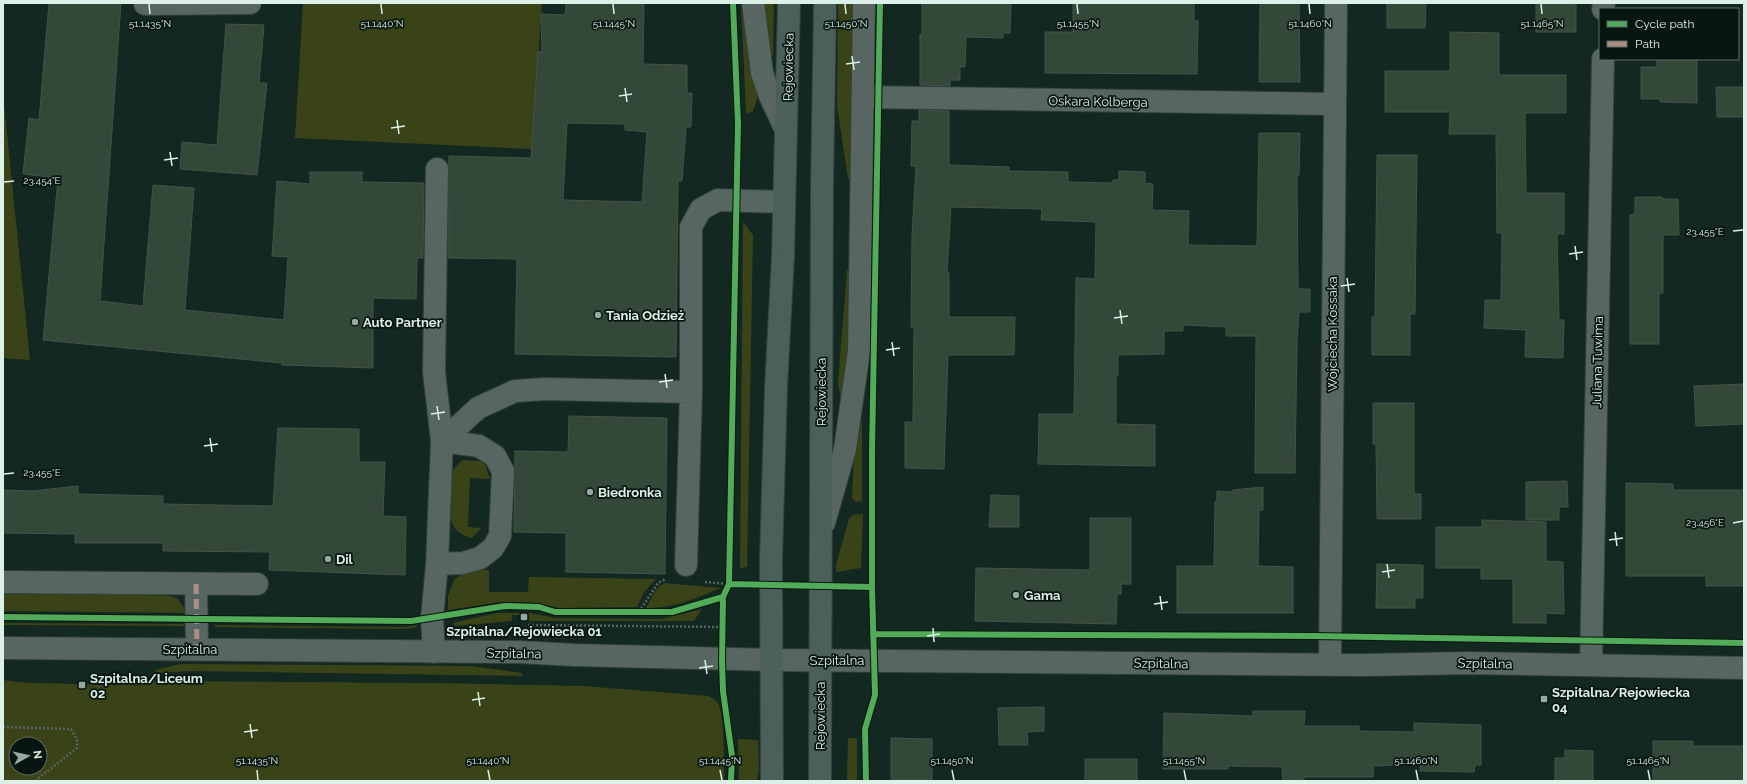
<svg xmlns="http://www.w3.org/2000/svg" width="1747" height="784" font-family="Raleway,sans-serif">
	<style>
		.green { fill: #3a4217; fill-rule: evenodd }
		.building { fill: #334838; stroke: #445249; fill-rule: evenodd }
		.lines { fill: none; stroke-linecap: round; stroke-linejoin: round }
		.minor-casing { stroke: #32413c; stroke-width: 24 }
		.highway-casing { stroke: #32413c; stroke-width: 24 }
		.path { stroke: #576560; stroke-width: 2.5; stroke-dasharray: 2 2; stroke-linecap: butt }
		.minor { stroke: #576660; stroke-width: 22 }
		.highway { stroke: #4b5f5b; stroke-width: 22 }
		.quiet { stroke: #ac8f84; stroke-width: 5; stroke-dasharray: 10 5; stroke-linecap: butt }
		.cycleway-casing { stroke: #071610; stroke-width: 8 }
		.cycleway { stroke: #51ab58; stroke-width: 6 }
		.ticks { fill: none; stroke: #dcf0e7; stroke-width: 1.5 }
		.poi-dot { fill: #96aaa2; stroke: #071610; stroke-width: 1.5 }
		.labels { text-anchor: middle; stroke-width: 3.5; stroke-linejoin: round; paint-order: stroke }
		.street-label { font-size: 13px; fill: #dcf0e7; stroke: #071610 }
		.poi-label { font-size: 13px; font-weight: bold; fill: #dcf0e7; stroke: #071610; text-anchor: start }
		.ticks-label { font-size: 10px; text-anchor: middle; fill: #dcf0e7; stroke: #071610; stroke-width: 3.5; stroke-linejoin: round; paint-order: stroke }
	</style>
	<rect width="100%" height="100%" fill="#132821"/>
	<path class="green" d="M303,3h239l-10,146 -237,-11z
		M741,3h6l11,93 -5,15 -7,3z
		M762,3h12l-1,52 -3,2z
		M838,3h15v176h-5l-11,-74z
		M3,93l27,267 -27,-2z
		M743,222l10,13 -6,332 -7,1z
		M847,270h6l-3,65 -7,69 -1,3 -4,-24z
		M862,422v79l-6,1 -4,-4 2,-44 4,-29z
		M462,460l18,1 5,3 5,15 -20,-1 -2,49 13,1 -9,10c-25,-6 -23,-25 -22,-47 0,-6 -1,-14 2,-19 2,-4 7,-8 10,-12z
		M863,514l-2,54 -25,4v-7l13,-46 4,-4z
		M474,569l15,1v22h39l1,-15 127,2 -12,13 -7,15 -78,1 -21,-5 -37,-1 -53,8v-14l7,-18z
		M664,583l57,5c-28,11 -44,20 -75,20l10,-19z
		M3,593h88l80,3 7,3 9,14 -184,-2z
		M702,609l-8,12h-165v-6h-17v6l-56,5 -4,-2 4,-2 41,-9h32l27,5 106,1z
		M3,623l181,1v2l-181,-1z
		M214,625l191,2 11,-2 1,2 -11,2 -191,-2z
		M180,664l291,2 51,7v3l-331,-5 -35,2 -1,-3z
		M3,680c25,4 49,3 74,4 26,1 51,2 77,-3l278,2 152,3 124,10c4,2 7,3 10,7 7,16 6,60 6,78h-721zM16,744h24v24h-24z
		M848,738h9v43h-10z
		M738,739l20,1 1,27 -2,14h-18z"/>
	<path class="building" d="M49,3h72l-21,298 43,5 10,-121 41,3 -9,122 99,10 4,-63 -16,-1 5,-75 33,3v-12h52v10l62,1 -1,75h-6l-1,41 -43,-1v70l-91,-3v-2l-239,-23 15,-162 -35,-4 6,-56 10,2z
		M566,3h78l-1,61 44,1v28h5l-1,34h-5l-4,54h-4l-2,176 -161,-3 2,-95 -69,-1 1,-102 82,2 7,-106h4l-1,-38 24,1zM567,123l58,1v6l22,2 -5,70 -79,-2z
		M922,3h89l-1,30h-7v5l-37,-1 -1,30h-5v13h-10v6l-30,-1v-51h2z
		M1073,3h121v18h4l-1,53 -152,-1v-41h28z
		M1260,3h39l1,79h-41z
		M1387,3h39l-1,25h-38z
		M1536,3h40v29h-40z
		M226,24l38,1 -5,58h8l-10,92 -77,-6 2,-27 35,3z
		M1450,32l49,1v42h67v38h-41l1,80h38v41h-7l2,86h5l-1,38 -38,-1 1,-27 -42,-2 1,-28h16l1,-67h-5l-1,-99h-47l1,-22h-65v-41h65z
		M1657,59h40v44l-37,-1v-3h-19v-32h16z
		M1716,87h28v30h-27z
		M919,110l30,1v54l60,2v4l59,1v10l44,1 1,-3h6v-9l26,1v11l8,1 -1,26 37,1 -1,34 69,1 2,-113h41l-1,42h-2l1,114h12v23h-11l-2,29 -2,132h-40l1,-137h-30v-9l-43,-2v6h-19v23l-46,1v21h-2v48l39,1v41l-117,-2 1,-50h35l2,-136 19,1 1,-57 -55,-2 1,-11 -91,-2 -4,66h2v44h66l-1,38h-66l-4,114 -39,-1v-46h8l1,-95h-3l1,-92 4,-69h-5l1,-45h7z
		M1377,155h40l-2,159h-5v41h-38v-38h3z
		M1635,197h27l1,2h15l1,36h-16v58h-4v51h-29v-129l5,-1z
		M1744,384v40l-48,2 -2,-40z
		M1373,403h41v91h7v25h-44l-1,-75h-3z
		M569,416l98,2 -2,156 -99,-2v-39l-52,-1 1,-81 53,1z
		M278,428l81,1v33h26l-2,54 23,1 -1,58 -136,-5 1,-18 -107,-1v-8h-88v-9l-72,-1v-43l30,1 45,-5v8l85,2v8l110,2z
		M1567,481l1,26h-9v13h-33v-38z
		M1626,483l47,1v6h71v96h-38v-10h-80z
		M1263,487v23h-4l-1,56 35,1v46h-116v-47h37l1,-65 2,1v-11l15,1 1,-2z
		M991,495l28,1v31h-30z
		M1090,518h41v66h-10v10h-4l-1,30 -141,-3 1,-53 114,2z
		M1482,520l64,2v39l17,1 1,52 -18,-1v10h-33v-44h-32v-11h-45v-41h46z
		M1377,564l46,1v33h-8v10h-39z
		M1044,707v24l-17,1 1,13h-29l-1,-37z
		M1253,711h52l-1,15h55v5l55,1v-9l67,2v40h-6l-1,7 -54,-1v-7l-46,2 -1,11h-69v4h-21l-1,-14 -54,-1v3h-65l1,-56 89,3z
		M891,738l41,1v41h-41z
		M1653,741h40v5h51v35h-91z
		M1565,750l28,1v30h-38v-23h10z
		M1085,759h52v22h-52z"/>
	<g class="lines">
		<defs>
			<path id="minor" d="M753,3l9,70 8,23 16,34
				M145,4l105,-1
				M1603,9l1,-6
				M863,97l471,7
				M824,523l21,-74 14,-98 5,-348
				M437,564l26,-1 17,-5 13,-10 7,-12 3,-65 -8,-15 -16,-10 -37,-5 -8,-69 3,-203
				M686,565l5,-173v-165l10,-18 17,-9 66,2
				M3,582l254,2
				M196,584l1,65
				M3,648l516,4 56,3 196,5 594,5 104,-2 275,5
				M434,652l-2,-34 5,-54 5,-123 36,-33 37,-17 30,-2 146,3
				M1330,664l6,-661
				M1591,665l12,-606"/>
			<path id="highway" d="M772,781l-1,-222 5,-172 7,-131 6,-253
				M820,781l2,-594 3,-184"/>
		</defs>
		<use href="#minor" class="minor-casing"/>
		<use href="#highway" class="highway-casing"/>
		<path class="path" d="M705,582l24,2
			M639,612l19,-29 8,-4
			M528,625l194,2
			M3,727l68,2 6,11v8l-42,33
			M3,779l1,2"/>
		<use href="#minor" class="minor"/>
		<use href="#highway" class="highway"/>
		<path class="quiet" d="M196,584l1,65"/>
		<defs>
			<path id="cycleway" d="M729,584l143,3
				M3,617l408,4 94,-15 34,1 16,5h117l51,-15
				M873,634l440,2 431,7
				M731,781l1,-25 -9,-65 -1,-31 1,-63 6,-13 9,-460 -5,-121
				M866,781l-1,-52 10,-34 -3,-108v-135l8,-449"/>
		</defs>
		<use href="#cycleway" class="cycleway-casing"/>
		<use href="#cycleway" class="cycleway"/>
	</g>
	<path class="ticks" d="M149,4l1,10M381,4l1,10M613,4l1,10M845,4l1,10M1077,4l1,10M1309,4l1,10M1541,4l1,10M852,56l2,14M846,64l14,-2M625,88l2,14M619,96l13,-2M397,120l2,14M391,128l14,-2M170,152l2,14M164,160l14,-2M4,182l10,-1M1733,231l10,-1M1575,246l2,14M1569,254l14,-2M1347,278l2,14M1341,286l14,-2M1120,310l2,14M1114,318l14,-2M892,342l2,14M886,350l14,-2M665,374l2,14M659,382l14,-2M437,406l2,14M431,414l14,-2M210,438l2,14M204,446l14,-2M4,474l10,-1M1733,523l10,-2M1615,532l2,14M1609,540l14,-2M1387,564l2,14M1382,572l13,-2M1160,596l2,14M1154,604l14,-2M933,628l1,14M927,636l13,-2M705,660l2,14M699,668l14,-2M478,692l2,14M472,700l13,-2M250,724l2,14M244,732l14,-2M257,770l1,10M488,770l2,10M720,770l2,10M952,770l2,10M1184,770l2,10M1416,770l2,10M1648,770l2,10"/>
	<g class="poi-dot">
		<circle cx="598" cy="315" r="4"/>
		<circle cx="355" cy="322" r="4"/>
		<circle cx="590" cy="492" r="4"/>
		<circle cx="328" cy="559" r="4"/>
		<circle cx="1016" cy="595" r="4"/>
		<rect x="520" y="613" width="8" height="8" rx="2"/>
		<rect x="78" y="681" width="8" height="8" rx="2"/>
		<rect x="1540" y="695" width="8" height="8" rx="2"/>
	</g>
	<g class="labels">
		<g class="street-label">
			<text transform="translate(788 67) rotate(-89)" y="5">Rejowiecka</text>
			<text transform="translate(1098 101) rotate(1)" y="5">Oskara Kolberga</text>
			<text transform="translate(1332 334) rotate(-90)" y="5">Wojciecha Kossaka</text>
			<text transform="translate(1597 362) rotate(-89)" y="5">Juliana Tuwima</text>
			<text transform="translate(821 392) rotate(-90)" y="5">Rejowiecka</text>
			<text x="190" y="654">Szpitalna</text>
			<text transform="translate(514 653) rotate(1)" y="5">Szpitalna</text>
			<text x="837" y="665">Szpitalna</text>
			<text transform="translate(1161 663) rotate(1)" y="5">Szpitalna</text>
			<text transform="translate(1485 663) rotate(1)" y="5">Szpitalna</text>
			<text transform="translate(820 716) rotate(-90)" y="5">Rejowiecka</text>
		</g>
		<g class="poi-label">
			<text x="606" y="320">Tania Odzież</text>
			<text x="363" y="327">Auto Partner</text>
			<text x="598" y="497">Biedronka</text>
			<text x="336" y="564">Dil</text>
			<text x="1024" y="600">Gama</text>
			<text x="524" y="636" text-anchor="middle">Szpitalna/Rejowiecka 01</text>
			<text x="90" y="683">Szpitalna/Liceum<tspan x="90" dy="15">02</tspan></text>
			<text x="1552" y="697">Szpitalna/Rejowiecka<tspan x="1552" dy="15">04</tspan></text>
		</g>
	</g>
	<g class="ticks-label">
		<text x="150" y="27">51.1435°N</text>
		<text x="382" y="27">51.1440°N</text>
		<text x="614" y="27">51.1445°N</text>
		<text x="846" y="27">51.1450°N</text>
		<text x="1078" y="27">51.1455°N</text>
		<text x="1310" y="27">51.1460°N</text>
		<text x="1542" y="27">51.1465°N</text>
		<text x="42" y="184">23.454°E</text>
		<text x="1705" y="235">23.455°E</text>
		<text x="42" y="476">23.455°E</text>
		<text x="1705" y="526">23.456°E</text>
		<text x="257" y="764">51.1435°N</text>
		<text x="488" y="764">51.1440°N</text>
		<text x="720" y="764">51.1445°N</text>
		<text x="952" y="764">51.1450°N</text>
		<text x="1184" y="764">51.1455°N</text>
		<text x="1416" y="764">51.1460°N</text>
		<text x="1648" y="764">51.1465°N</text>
	</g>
	<rect width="1747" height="784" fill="none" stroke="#dcf0e7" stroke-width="8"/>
	<rect x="1599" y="8" width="140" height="52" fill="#071610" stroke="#5c6d66"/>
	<rect x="1607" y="21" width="20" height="6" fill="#51ab58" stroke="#5c6d66"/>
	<text x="1635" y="28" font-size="12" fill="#dcf0e7">Cycle path</text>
	<rect x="1607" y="41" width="20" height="6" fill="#ac8f84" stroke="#5c6d66"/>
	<text x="1635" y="48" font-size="12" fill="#dcf0e7">Path</text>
	<g transform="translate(28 756) rotate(82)"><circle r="19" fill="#071610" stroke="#5c6d66"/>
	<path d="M0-3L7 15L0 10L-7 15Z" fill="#96aaa2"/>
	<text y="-6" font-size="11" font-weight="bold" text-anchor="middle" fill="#dcf0e7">N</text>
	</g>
</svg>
